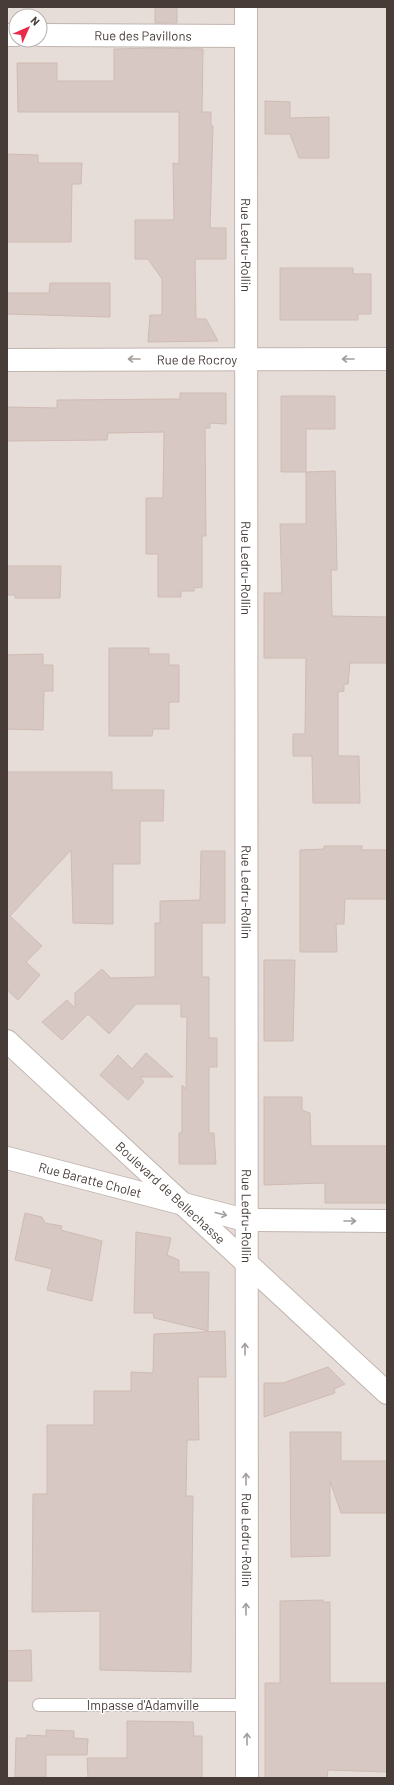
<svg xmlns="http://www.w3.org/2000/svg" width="394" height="1785" font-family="Barlow,sans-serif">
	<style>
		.residential { fill: #e7ddd8; fill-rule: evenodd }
		.building { fill: #d7c8c3; stroke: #cfbbb3 }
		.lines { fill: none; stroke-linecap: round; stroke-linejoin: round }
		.service-casing { stroke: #c1b5af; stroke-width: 14 }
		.minor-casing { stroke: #c1b5af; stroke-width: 24 }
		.service { stroke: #fff; stroke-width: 12 }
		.minor { stroke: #fff; stroke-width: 22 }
		.oneway { stroke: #a39e9c }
		.labels { text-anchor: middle; stroke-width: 3; stroke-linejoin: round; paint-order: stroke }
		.street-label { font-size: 13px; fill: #473c38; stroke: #fff }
	</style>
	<rect width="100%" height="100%" fill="#f3ede9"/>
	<path class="residential" d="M7,7h380v1771h-380zM16,16h24v24h-24z"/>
	<path class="building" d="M155,7h22v16h-22z
		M155,48l48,1 -1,63h9v14h2l-3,102h16v31h-31l1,60h10l12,22 -70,1 2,-27h12v-36l-14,-20h-13v-39h39l-1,-57 6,1v-52h-161l-1,-49h40v18h57v-32z
		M265,101l25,1v16l39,-1v41h-30l-9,-24h-25z
		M7,154l31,1v8h44l-1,21h-9l-1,58h-64z
		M280,268h73v6h18v40h-13v6h-78z
		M50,283h60v34l-103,-3v-21h42z
		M180,393h46v31l-16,-1v5h-5l1,108h-4v51l-8,1v3h-13v6h-23v-43h-12v-56h17l1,-66 -56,1 -1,7 -100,1v-34l50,1v-8l123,-1z
		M281,396h54v33h-29v43h-25z
		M335,471l2,99h-6l1,46 55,1v46h-37l-2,21h-4v7l-6,1v64h21l1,47h-47l-1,-47h-19v-22h12l1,-76h-42v-65h18l-2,-69h26v-52z
		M7,566h54l-1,32h-45v-3h-8z
		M109,648h40v6h20v11h10v37h-10v27h-16l-1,7h-43z
		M43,654v11h10v26h-9l-1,39 -36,-1v-74z
		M7,772h105v18h52l-1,31h-23v43h-27v60l-40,-1 -2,-73 -61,66 32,30 -16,16 14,13 -22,25 -11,-10z
		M324,846h38v4h25v49h-42l-1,25h-8l1,28h-37v-102l24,-1z
		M201,851h24v72h-23v54h7v61h8v29h-8v66h5l2,31h-37v-31h3v-48l4,4 1,-72h-6v-13h-45l-27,30 -21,-20 -26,26 -20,-18 25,-22 8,8v-15l27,-24 9,9 44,-1v-54h5v-22l40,-1z
		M264,960h31l-2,81h-29z
		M146,1053l27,24h-33l4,5 -16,18 -28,-25 18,-20 14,14z
		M264,1097h38v13l8,3 1,33h76v57h-62v-20l-61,2z
		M25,1213l17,4 3,6 17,3 -1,4 41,11 -10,60 -45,-11 5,-21 -37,-9z
		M136,1232l35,6 -4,17 12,5v12h30l-1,59 -54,-13 -1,-5h-19z
		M225,1331l1,46h-28l1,63h-12l-1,56h7l-2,176 -91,-2v-59l-68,1 1,-118h14v-69h47v-34h37v-19l22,1 1,-39z
		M328,1367l17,17 -11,5 1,4 -71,24v-34h19z
		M290,1432h51v29h46v52h-46l-11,-32v75l-39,1z
		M323,1600v2h7v81h57v89l-59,-2 -1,8h-62v-95h15v-82z
		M31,1650l1,31h-25v-30z
		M127,1721l66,1 1,14h8v42h-114l-1,-20h40z
		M46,1730l28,1v7l14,1 -1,16h-41v22h-31l1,-39h11v-3l19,1z"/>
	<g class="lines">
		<defs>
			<path id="service" d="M39,1705h207"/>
			<g id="minor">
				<path id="s1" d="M246,7l1,1771"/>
				<path d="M7,35h9"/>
				<path id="s2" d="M40,35l206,1"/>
				<path id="s3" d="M7,360l380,-1"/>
				<path id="s4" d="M7,1041l380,352"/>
				<path id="s5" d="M7,1158l238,62 142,1"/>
			</g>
		</defs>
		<use href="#service" class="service-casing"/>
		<use href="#minor" class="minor-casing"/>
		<use href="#service" class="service"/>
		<use href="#minor" class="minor"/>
	</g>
	<defs><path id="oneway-shaft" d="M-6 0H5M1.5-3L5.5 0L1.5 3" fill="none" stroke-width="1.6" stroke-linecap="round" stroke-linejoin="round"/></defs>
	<g class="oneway">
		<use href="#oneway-shaft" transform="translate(134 359) rotate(180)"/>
		<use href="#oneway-shaft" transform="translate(348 359) rotate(180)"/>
		<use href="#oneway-shaft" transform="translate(221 1214) rotate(14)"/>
		<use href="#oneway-shaft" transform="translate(350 1221)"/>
		<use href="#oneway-shaft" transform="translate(245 1349) rotate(-90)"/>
		<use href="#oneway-shaft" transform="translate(246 1479) rotate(-90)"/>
		<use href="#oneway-shaft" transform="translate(246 1609) rotate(-90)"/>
		<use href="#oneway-shaft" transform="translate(247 1739) rotate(-90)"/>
	</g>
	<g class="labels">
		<g class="street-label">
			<text dy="5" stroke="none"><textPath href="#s2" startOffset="103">Rue des Pavillons</textPath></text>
			<text dy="5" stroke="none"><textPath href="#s1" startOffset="238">Rue Ledru-Rollin</textPath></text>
			<text dy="5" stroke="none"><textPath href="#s3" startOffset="190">Rue de Rocroy</textPath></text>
			<text dy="5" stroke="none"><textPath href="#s1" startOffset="561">Rue Ledru-Rollin</textPath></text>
			<text dy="5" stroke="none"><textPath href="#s1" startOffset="885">Rue Ledru-Rollin</textPath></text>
			<text dy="5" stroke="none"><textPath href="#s5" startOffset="86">Rue Baratte Cholet</textPath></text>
			<text dy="5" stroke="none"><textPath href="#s4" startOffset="223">Boulevard de Bellechasse</textPath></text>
			<text dy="5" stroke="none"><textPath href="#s1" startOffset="1209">Rue Ledru-Rollin</textPath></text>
			<text dy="5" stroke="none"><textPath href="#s1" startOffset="1533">Rue Ledru-Rollin</textPath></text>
			<text x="143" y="1710">Impasse d'Adamville</text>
		</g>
	</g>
	<rect width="394" height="1785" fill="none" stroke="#473c38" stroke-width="16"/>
	<g transform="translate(28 28) rotate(45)"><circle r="19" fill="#ffffff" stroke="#b5b1af"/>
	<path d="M0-3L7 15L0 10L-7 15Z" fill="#eb294b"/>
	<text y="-6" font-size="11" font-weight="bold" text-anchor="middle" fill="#473c38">N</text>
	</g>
</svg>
